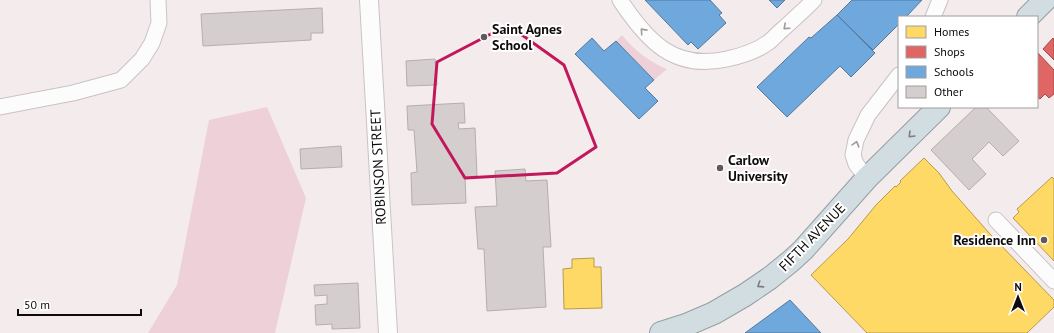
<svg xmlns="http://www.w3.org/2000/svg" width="1054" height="333" font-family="'PT Sans',sans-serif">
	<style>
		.green { fill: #eed1d8 }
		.homes { fill: #ffd966; stroke: #b79b4b }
		.shops { fill: #e06666; stroke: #a14a4b }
		.schools { fill: #6fa8dc; stroke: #52799d }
		.building { fill: #d5cecf; stroke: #b5aeb0 }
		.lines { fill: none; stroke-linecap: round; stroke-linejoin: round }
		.minor-casing { stroke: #c9c2c3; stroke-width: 17 }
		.tertiary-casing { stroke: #c9c2c3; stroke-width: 20 }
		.trunk-casing { stroke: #929fa3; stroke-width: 24 }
		.minor { stroke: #fdfcfc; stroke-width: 15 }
		.tertiary { stroke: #fdfcfc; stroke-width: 18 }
		.trunk { stroke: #d1dde0; stroke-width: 22 }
		.oneway { stroke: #9e9b9c }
		.oneway2 { stroke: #7a7e80 }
		.marked { fill: none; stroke: #c2185b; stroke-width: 3; stroke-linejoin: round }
		.poi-dot { fill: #5f595a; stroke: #fff; stroke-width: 1.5 }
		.labels { text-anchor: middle; stroke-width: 4; stroke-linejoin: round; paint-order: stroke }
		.poi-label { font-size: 14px; font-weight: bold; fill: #0f0a0b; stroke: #fff; text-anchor: start }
		.street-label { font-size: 14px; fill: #0f0a0b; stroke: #fff }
	</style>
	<rect width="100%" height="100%" fill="#f4ebed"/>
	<path class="green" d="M622,35c12,15 27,27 45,34l-13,11 -38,-39z
		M267,107l39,91 -31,135h-127l29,-48 32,-165z"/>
	<path class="homes" d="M924,158l15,15 13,18 38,43 64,66v7l-27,26h-160l-56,-58 37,-36 28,-34 19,-19 1,1 5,-5 -1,-1z
		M1052,177l2,2v82l-41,-43 6,-6 -2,-3z
		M594,258v9h7l1,41 -38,1 -1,-40 9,-1v-9z"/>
	<path class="shops" d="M1053,38l1,1v21l-11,-11z
		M1037,52l17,18v24l-5,4 -4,-4 -5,5 -3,-2z"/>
	<path class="schools" d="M645,0h65l12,13 -3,2 7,8 -28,26 -7,-7 -3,3z
		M769,0h16l-8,8z
		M852,0h70l-16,17h-7v7l-26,26 -36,-35z
		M837,15l38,38 -24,24 -11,-11 -53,51 -30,-30 52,-50 2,1z
		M592,38l12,13 12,-10 38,39 -9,8 13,13 -19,18 -64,-65z
		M790,300l31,33h-76z"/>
	<path class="building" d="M322,8l1,25h-12v7l-108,6 -2,-32z
		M435,59l2,26 -30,1 -1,-25z
		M464,103l1,20h-7l1,6 16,-1 2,48 -12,1 1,26 -54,2 -1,-32 6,-1 -3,-42h-6l-1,-24z
		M976,107h10l33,34 -16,15 -14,-14 -17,17 14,15 -17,16 -38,-40z
		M341,146l1,21 -41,2 -1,-20z
		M525,169l1,12 21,-1 4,67h-8l3,60 -59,4 -3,-62h-6l-3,-42 22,-1 -2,-35z
		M358,283l2,45 -28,1v-5l-16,1 -1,-20 12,-1v-9l-12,1 -1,-11z"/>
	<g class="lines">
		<defs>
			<path id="minor" d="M620,0c27,41 54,71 107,59 14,-3 30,-8 42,-17 5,-4 9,-9 14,-13 10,-9 21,-19 31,-29
				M933,17l7,-17
				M0,107l73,-14 48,-13 21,-21 10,-16 7,-20 -1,-23
				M867,178l-11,-14 -3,-9 3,-15 12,-25 31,-40
				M996,220l58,61"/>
			<path id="tertiary" d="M369,0l19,333"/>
			<path id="trunk" d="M1028,17l17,-17
				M661,333l25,-8 28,-12 31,-18 25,-17 21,-17 12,-11 64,-72 72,-71"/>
		</defs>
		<use href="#minor" class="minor-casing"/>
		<use href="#tertiary" class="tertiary-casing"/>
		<use href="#trunk" class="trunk-casing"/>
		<use href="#minor" class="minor"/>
		<use href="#tertiary" class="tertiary"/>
		<use href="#trunk" class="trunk"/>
	</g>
	<defs><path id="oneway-chevron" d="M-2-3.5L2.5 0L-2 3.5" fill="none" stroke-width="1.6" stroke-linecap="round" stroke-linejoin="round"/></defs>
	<g class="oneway">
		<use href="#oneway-chevron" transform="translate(786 27) rotate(138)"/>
		<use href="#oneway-chevron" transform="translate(643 31) rotate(-132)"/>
		<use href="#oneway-chevron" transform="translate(856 144) rotate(-74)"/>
	</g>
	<g class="oneway2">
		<use href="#oneway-chevron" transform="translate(911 135) rotate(135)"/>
		<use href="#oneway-chevron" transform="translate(760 285) rotate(147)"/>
	</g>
	<path class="marked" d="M508,25l56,40 32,82 -39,26 -92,5 -33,-54 5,-62z"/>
	<g class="poi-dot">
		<circle cx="484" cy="37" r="4"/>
		<circle cx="720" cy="168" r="4"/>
		<circle cx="1044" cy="240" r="4"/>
	</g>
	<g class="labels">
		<g class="poi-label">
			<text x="492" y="34">Saint Agnes<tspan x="492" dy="16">School</tspan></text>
			<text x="728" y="165">Carlow<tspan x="728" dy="16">University</tspan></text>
			<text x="1036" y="245" text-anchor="end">Residence Inn</text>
		</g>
		<g class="street-label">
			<text transform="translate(378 167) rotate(-93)" y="5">ROBINSON STREET</text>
			<text transform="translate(812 237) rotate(-46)" y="5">FIFTH AVENUE</text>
		</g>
	</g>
	<rect x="898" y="16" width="140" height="92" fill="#ffffff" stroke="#9f9d9d"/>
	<rect x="906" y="26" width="20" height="12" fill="#ffd966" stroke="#9f9d9d"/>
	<text x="934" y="36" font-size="12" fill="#0f0a0b">Homes</text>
	<rect x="906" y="46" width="20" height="12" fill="#e06666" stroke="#9f9d9d"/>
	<text x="934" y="56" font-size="12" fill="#0f0a0b">Shops</text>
	<rect x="906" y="66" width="20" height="12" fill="#6fa8dc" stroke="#9f9d9d"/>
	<text x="934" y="76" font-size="12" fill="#0f0a0b">Schools</text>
	<rect x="906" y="86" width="20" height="12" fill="#d5cecf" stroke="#9f9d9d"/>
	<text x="934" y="96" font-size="12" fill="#0f0a0b">Other</text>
	<g transform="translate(1018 297)" stroke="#ffffff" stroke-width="3" paint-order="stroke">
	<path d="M0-3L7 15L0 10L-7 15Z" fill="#0f0a0b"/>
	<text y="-6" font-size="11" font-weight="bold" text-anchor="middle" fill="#0f0a0b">N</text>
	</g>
	<path d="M18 309v6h123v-6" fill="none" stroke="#0f0a0b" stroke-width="2"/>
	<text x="24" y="309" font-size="12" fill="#0f0a0b" stroke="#ffffff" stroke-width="3" paint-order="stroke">50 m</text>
</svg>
